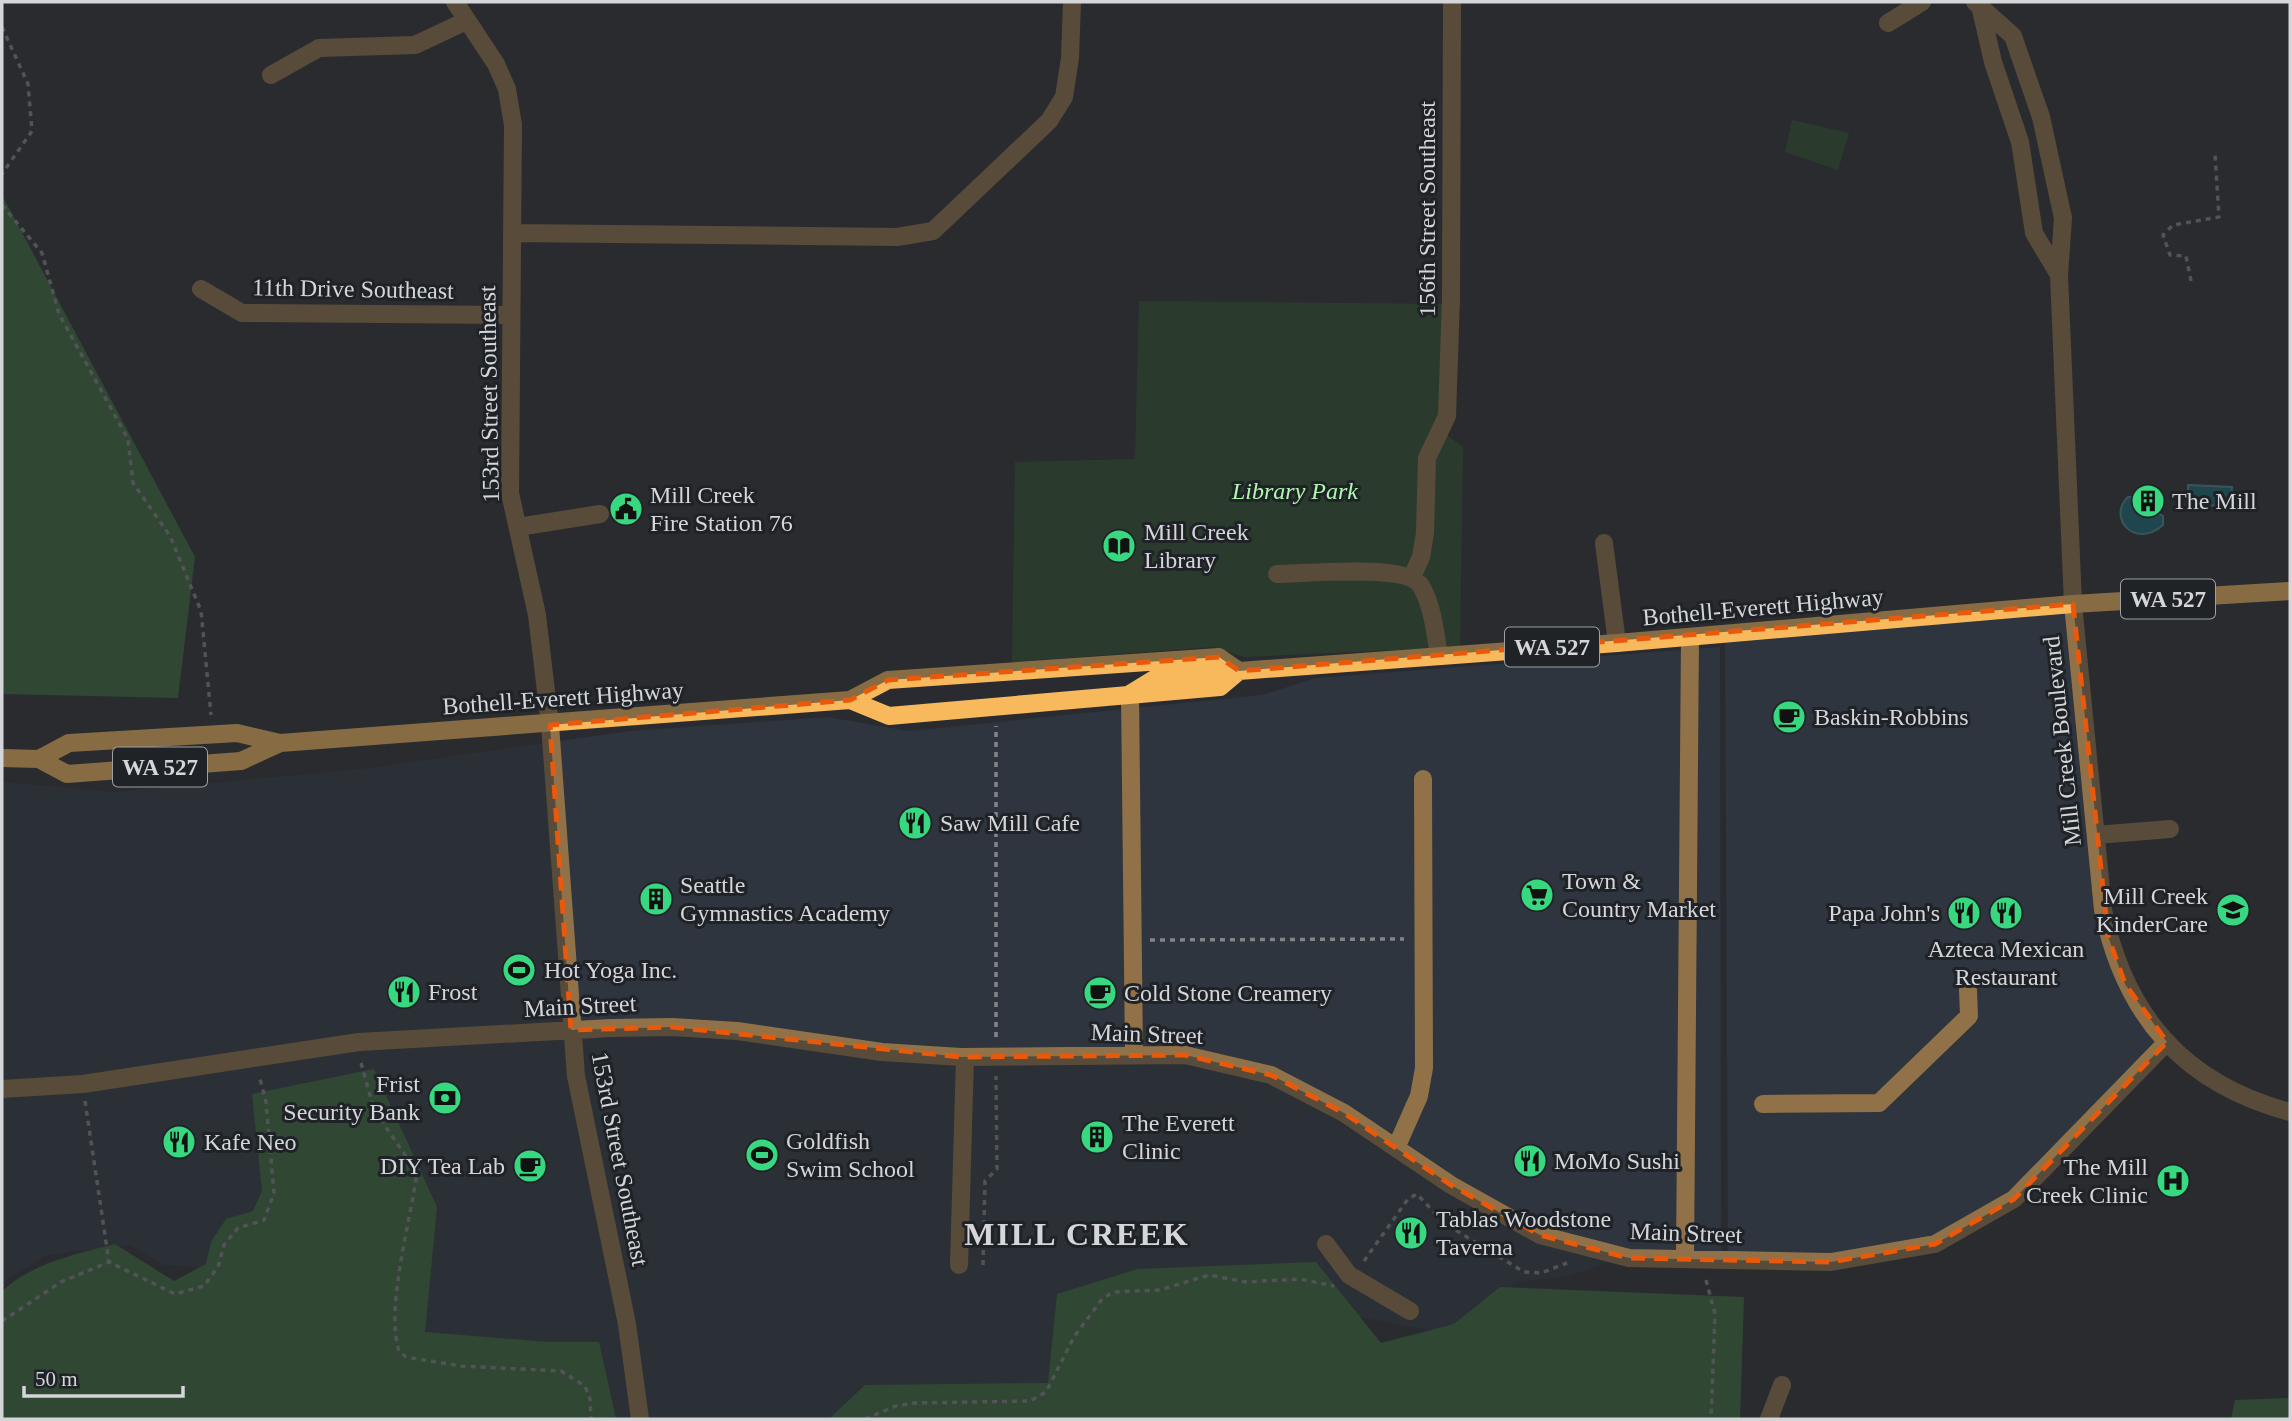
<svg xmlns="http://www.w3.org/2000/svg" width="2292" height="1421" font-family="Georgia,serif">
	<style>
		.built { fill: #2e353e }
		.green { fill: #2b4e2c }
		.forest { fill: #376938 }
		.water { fill: #136672; stroke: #4d8891; stroke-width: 2 }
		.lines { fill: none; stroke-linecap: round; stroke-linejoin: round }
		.path { stroke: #828488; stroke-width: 3.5; stroke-dasharray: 5 5; stroke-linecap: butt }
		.minor { stroke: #917248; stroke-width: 18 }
		.major { stroke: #f7b95c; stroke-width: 18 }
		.marked { fill: none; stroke: #e8590c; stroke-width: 5; stroke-dasharray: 14 9; stroke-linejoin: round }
		.labels { text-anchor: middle; stroke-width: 6; stroke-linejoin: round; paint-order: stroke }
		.shield { fill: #1f2226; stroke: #9ea0a3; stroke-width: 2 }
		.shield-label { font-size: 23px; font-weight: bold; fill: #d4d6d9 }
		.street-label { font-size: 24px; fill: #d4d6d9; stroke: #1f2226 }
		.park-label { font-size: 24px; font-style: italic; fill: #aff9ae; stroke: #1f2226 }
		.poi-label { font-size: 24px; fill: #d4d6d9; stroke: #1f2226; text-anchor: start }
		.district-label { font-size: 32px; font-weight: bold; letter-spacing: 2px; fill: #d4d6d9; stroke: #1f2226 }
	</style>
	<rect width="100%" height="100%" fill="#292b30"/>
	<path class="built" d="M2073,604l35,331 59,107 -153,157 -79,45 -104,18 -103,-2 -3,-626z
		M1720,647l1,605 -79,-2 -73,26 -52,6 -59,53 -116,-21 -305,105h-471l-336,-150 -67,-4 -33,-20 -84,10 -44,28v-501l113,10 246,-23 269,-38 198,-14 81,14 353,-36 53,-17z"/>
	<path class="green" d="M1792,120l57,13 -11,37 -53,-18z
		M1139,301l303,3 2,106 4,26 15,11 -3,200 -216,10 -31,-10 -201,15 3,-200 120,-3z"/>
	<path class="forest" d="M2,195l193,362 -17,141 -176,-4z
		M374,1069l63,138 -12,125 122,10h52l17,77h-614v-128c31,-28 73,-37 113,-47l59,37 32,-17 5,-22 15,-23 27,-8 9,-20 -10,-97z
		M1316,1262l65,81 73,-19 46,-37 244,10 -4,122h-911l36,-34 183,-2 9,-89 81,-25z
		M2290,1398v21h-59l4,-19z"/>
	<path class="water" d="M2188,485l44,2 -1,19 -43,-1z
		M2128,497h8l-3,8 20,11 3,-4 7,4v9c-29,25 -56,-8 -35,-28z"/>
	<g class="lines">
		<path class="path" d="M2,27l26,57 4,47 -30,43
			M2,205l40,48 17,61 69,125 5,44 37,53 31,75 10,104
			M2191,281l-5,-25 -16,-1 -7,-20 10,-10 46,-8 -4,-63
			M1150,940l254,-1
			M996,1037v-311
			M361,1063l13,47 43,62c-6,48 -32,136 -18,179l7,6 55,9 100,5 24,15 5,13 1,20
			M85,1101l24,161
			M1364,1261l44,-62 9,-5 27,29 80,49 17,1 26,-10
			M983,1265l2,-84 12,-12 -1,-93
			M1706,1280l9,34 -4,105
			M2,1321l59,-39 48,-20 66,32 29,-8 14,-19 6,-22 14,-17 26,-8 10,-27 -8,-91 -6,-23 4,-1
			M865,1419l31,-13 18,-3 116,-2 16,-9 28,-55 28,-38 11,-7 47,-2 49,-15 37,7 54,-3 34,7"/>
		<path class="minor" d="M455,2l41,62 11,25 6,36 -3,368 27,122 13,110 26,351 51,248 13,95
			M1975,2l38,34 28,81 22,101 -4,57 14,329 30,306c22,106 81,174 187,202
			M1981,10l12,52 27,80 14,91 25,42
			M1888,23l34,-21
			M271,75l48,-27 96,-3 51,-24
			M512,233l385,4 36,-6 116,-110 15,-24 6,-39 2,-56
			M201,289l41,24 269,2
			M518,527l82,-13
			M1604,543l13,100
			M1277,574c28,0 131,-11 144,12 12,20 14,47 18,69
			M1412,577l9,-20 4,-24 2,-75 20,-42 4,-117 1,-297
			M1130,694l4,361
			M2096,835l74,-6
			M2,1089l81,-5 276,-42 252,-14 61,-1 65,4 145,21 79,5 224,-2 86,20 73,38 107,72 89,50 89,23 202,4 104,-18 79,-45 153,-157
			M1763,1104l116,-1 90,-87 -1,-26
			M1396,1148l23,-52 5,-28 -1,-289
			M1326,1244l23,31 61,36
			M1685,1259l5,-622
			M959,1265l6,-208
			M1769,1419l13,-34"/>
		<path class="major" d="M1130,694l26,-16 83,-7 378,-28 456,-39 217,-13
			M850,700l39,16 331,-29 19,-16
			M2,758l37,1 28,15 174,-13 39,-18
			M39,759l30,-16 168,-10 43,10 570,-43 38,-20 331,-23 20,14"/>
	</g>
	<path d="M0 0H2292V1421H0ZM2073,604l35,332 17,48 42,58 -153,157 -79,45 -104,18 -202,-4 -89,-23 -89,-50 -107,-72 -73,-38 -86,-20 -224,2 -289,-30 -101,3 -21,-305 300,-25 38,-20 331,-23 20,14z" fill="#292b30" fill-opacity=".55" fill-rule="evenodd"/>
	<path class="marked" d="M2073,604l35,332 17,48 42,58 -153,157 -79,45 -104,18 -202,-4 -89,-23 -89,-50 -107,-72 -73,-38 -86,-20 -224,2 -289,-30 -101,3 -21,-305 300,-25 38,-20 331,-23 20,14z"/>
	<defs>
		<symbol id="building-disc" viewBox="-11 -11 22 22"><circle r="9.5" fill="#37d880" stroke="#1f2226"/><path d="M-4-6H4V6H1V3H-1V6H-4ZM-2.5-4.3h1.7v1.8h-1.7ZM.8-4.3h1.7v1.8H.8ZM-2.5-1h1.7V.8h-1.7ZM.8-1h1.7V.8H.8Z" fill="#111"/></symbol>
		<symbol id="civic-disc" viewBox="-11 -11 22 22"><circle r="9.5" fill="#37d880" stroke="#1f2226"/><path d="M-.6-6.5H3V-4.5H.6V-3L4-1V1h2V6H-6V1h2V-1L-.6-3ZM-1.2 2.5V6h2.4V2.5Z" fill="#111"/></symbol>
		<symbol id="library-disc" viewBox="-11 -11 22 22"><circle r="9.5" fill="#37d880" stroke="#1f2226"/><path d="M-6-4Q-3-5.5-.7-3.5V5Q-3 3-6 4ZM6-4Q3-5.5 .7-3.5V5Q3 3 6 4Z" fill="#111"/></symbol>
		<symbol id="cafe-disc" viewBox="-11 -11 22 22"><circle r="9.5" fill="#37d880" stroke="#1f2226"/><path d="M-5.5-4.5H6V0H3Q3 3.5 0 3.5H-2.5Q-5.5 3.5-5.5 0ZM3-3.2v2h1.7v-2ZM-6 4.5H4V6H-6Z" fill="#111"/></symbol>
		<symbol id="restaurant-disc" viewBox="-11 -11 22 22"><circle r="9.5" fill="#37d880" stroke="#1f2226"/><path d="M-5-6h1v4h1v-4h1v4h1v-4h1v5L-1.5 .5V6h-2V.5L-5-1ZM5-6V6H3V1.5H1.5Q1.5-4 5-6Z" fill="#111"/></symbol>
		<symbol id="supermarket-disc" viewBox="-11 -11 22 22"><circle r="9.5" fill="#37d880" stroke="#1f2226"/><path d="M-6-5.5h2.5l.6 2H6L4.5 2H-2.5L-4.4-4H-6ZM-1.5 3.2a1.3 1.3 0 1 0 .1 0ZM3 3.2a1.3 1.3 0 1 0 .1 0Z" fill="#111"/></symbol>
		<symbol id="school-disc" viewBox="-11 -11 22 22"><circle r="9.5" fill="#37d880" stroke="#1f2226"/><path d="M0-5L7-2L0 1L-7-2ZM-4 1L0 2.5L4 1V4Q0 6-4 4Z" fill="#111"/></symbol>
		<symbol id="stadium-disc" viewBox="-11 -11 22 22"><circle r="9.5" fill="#37d880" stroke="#1f2226"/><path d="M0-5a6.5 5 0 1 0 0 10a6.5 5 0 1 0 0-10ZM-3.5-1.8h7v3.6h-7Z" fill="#111"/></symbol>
		<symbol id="bank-disc" viewBox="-11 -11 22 22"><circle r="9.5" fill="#37d880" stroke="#1f2226"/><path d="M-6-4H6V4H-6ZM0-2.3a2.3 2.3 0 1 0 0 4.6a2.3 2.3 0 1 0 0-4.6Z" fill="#111"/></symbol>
		<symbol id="hospital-disc" viewBox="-11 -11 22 22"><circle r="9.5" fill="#37d880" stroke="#1f2226"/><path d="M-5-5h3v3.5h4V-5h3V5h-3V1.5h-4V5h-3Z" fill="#111"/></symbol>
	</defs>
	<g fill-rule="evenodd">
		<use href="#building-disc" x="2129" y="482" width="38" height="38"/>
		<use href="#civic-disc" x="607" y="490" width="38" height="38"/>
		<use href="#library-disc" x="1100" y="527" width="38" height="38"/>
		<use href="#cafe-disc" x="1770" y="698" width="38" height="38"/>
		<use href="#restaurant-disc" x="896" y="804" width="38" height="38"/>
		<use href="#supermarket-disc" x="1518" y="876" width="38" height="38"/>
		<use href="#building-disc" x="637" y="880" width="38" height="38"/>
		<use href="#school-disc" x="2214" y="891" width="38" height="38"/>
		<use href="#restaurant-disc" x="1945" y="894" width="38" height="38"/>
		<use href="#restaurant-disc" x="1987" y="894" width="38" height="38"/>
		<use href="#stadium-disc" x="500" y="951" width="38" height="38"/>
		<use href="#restaurant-disc" x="385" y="973" width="38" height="38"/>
		<use href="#cafe-disc" x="1081" y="974" width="38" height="38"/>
		<use href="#bank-disc" x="426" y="1079" width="38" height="38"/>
		<use href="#building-disc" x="1078" y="1118" width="38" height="38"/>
		<use href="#restaurant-disc" x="160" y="1123" width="38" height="38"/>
		<use href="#stadium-disc" x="743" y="1136" width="38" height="38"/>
		<use href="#restaurant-disc" x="1511" y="1142" width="38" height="38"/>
		<use href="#cafe-disc" x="511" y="1147" width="38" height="38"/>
		<use href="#hospital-disc" x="2154" y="1162" width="38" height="38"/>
		<use href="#restaurant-disc" x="1392" y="1214" width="38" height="38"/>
	</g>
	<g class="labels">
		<g class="shield">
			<rect x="2121" y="579.5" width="94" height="39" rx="5"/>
			<rect x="1505" y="627.5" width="94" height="39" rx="5"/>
			<rect x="113" y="747.5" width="94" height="39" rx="5"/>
		</g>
		<g class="shield-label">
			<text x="2168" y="607">WA 527</text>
			<text x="1552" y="655">WA 527</text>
			<text x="160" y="775">WA 527</text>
		</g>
		<g class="street-label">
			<text transform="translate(1427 209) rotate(-90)" y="8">156th Street Southeast</text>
			<text transform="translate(353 289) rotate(1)" y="8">11th Drive Southeast</text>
			<text transform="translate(489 394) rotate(-91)" y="8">153rd Street Southeast</text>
			<text transform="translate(1763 607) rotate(-5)" y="8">Bothell-Everett Highway</text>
			<text transform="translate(563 698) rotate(-4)" y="8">Bothell-Everett Highway</text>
			<text transform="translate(2062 741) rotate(-96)" y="8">Mill Creek Boulevard</text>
			<text transform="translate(580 1006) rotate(-3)" y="8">Main Street</text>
			<text transform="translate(1147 1034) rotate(2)" y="8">Main Street</text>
			<text transform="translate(620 1159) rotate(79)" y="8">153rd Street Southeast</text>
			<text transform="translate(1686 1233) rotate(2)" y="8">Main Street</text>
		</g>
		<g class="park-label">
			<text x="1295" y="499">Library Park</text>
		</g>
		<g class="poi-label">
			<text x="650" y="503">Mill Creek<tspan x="650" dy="28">Fire Station 76</tspan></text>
			<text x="2172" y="509">The Mill</text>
			<text x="1144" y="540">Mill Creek<tspan x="1144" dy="28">Library</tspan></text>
			<text x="1814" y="725">Baskin-Robbins</text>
			<text x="940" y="831">Saw Mill Cafe</text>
			<text x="1562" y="889">Town &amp;<tspan x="1562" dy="28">Country Market</tspan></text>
			<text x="680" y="893">Seattle<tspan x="680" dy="28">Gymnastics Academy</tspan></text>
			<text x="2208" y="904" text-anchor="end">Mill Creek<tspan x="2208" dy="28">KinderCare</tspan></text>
			<text x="1940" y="921" text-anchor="end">Papa John's</text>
			<text x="2006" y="957" text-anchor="middle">Azteca Mexican<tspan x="2006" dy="28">Restaurant</tspan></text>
			<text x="544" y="978">Hot Yoga Inc.</text>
			<text x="428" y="1000">Frost</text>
			<text x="1124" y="1001">Cold Stone Creamery</text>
			<text x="420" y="1092" text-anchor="end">Frist<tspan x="420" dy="28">Security Bank</tspan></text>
			<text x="1122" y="1131">The Everett<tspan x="1122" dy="28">Clinic</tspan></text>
			<text x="786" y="1149">Goldfish<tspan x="786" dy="28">Swim School</tspan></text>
			<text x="204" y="1150">Kafe Neo</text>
			<text x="1554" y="1169">MoMo Sushi</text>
			<text x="505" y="1174" text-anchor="end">DIY Tea Lab</text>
			<text x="2148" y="1175" text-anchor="end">The Mill<tspan x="2148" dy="28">Creek Clinic</tspan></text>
			<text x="1436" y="1227">Tablas Woodstone<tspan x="1436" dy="28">Taverna</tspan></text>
		</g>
		<g class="district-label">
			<text x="1077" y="1245">MILL CREEK</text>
		</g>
	</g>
	<rect width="2292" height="1421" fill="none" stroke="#d4d6d9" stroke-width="7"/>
	<path d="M24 1386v10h159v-10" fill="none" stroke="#d4d6d9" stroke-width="3.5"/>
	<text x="35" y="1386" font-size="21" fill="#d4d6d9" stroke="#1f2226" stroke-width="5" paint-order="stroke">50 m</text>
</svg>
